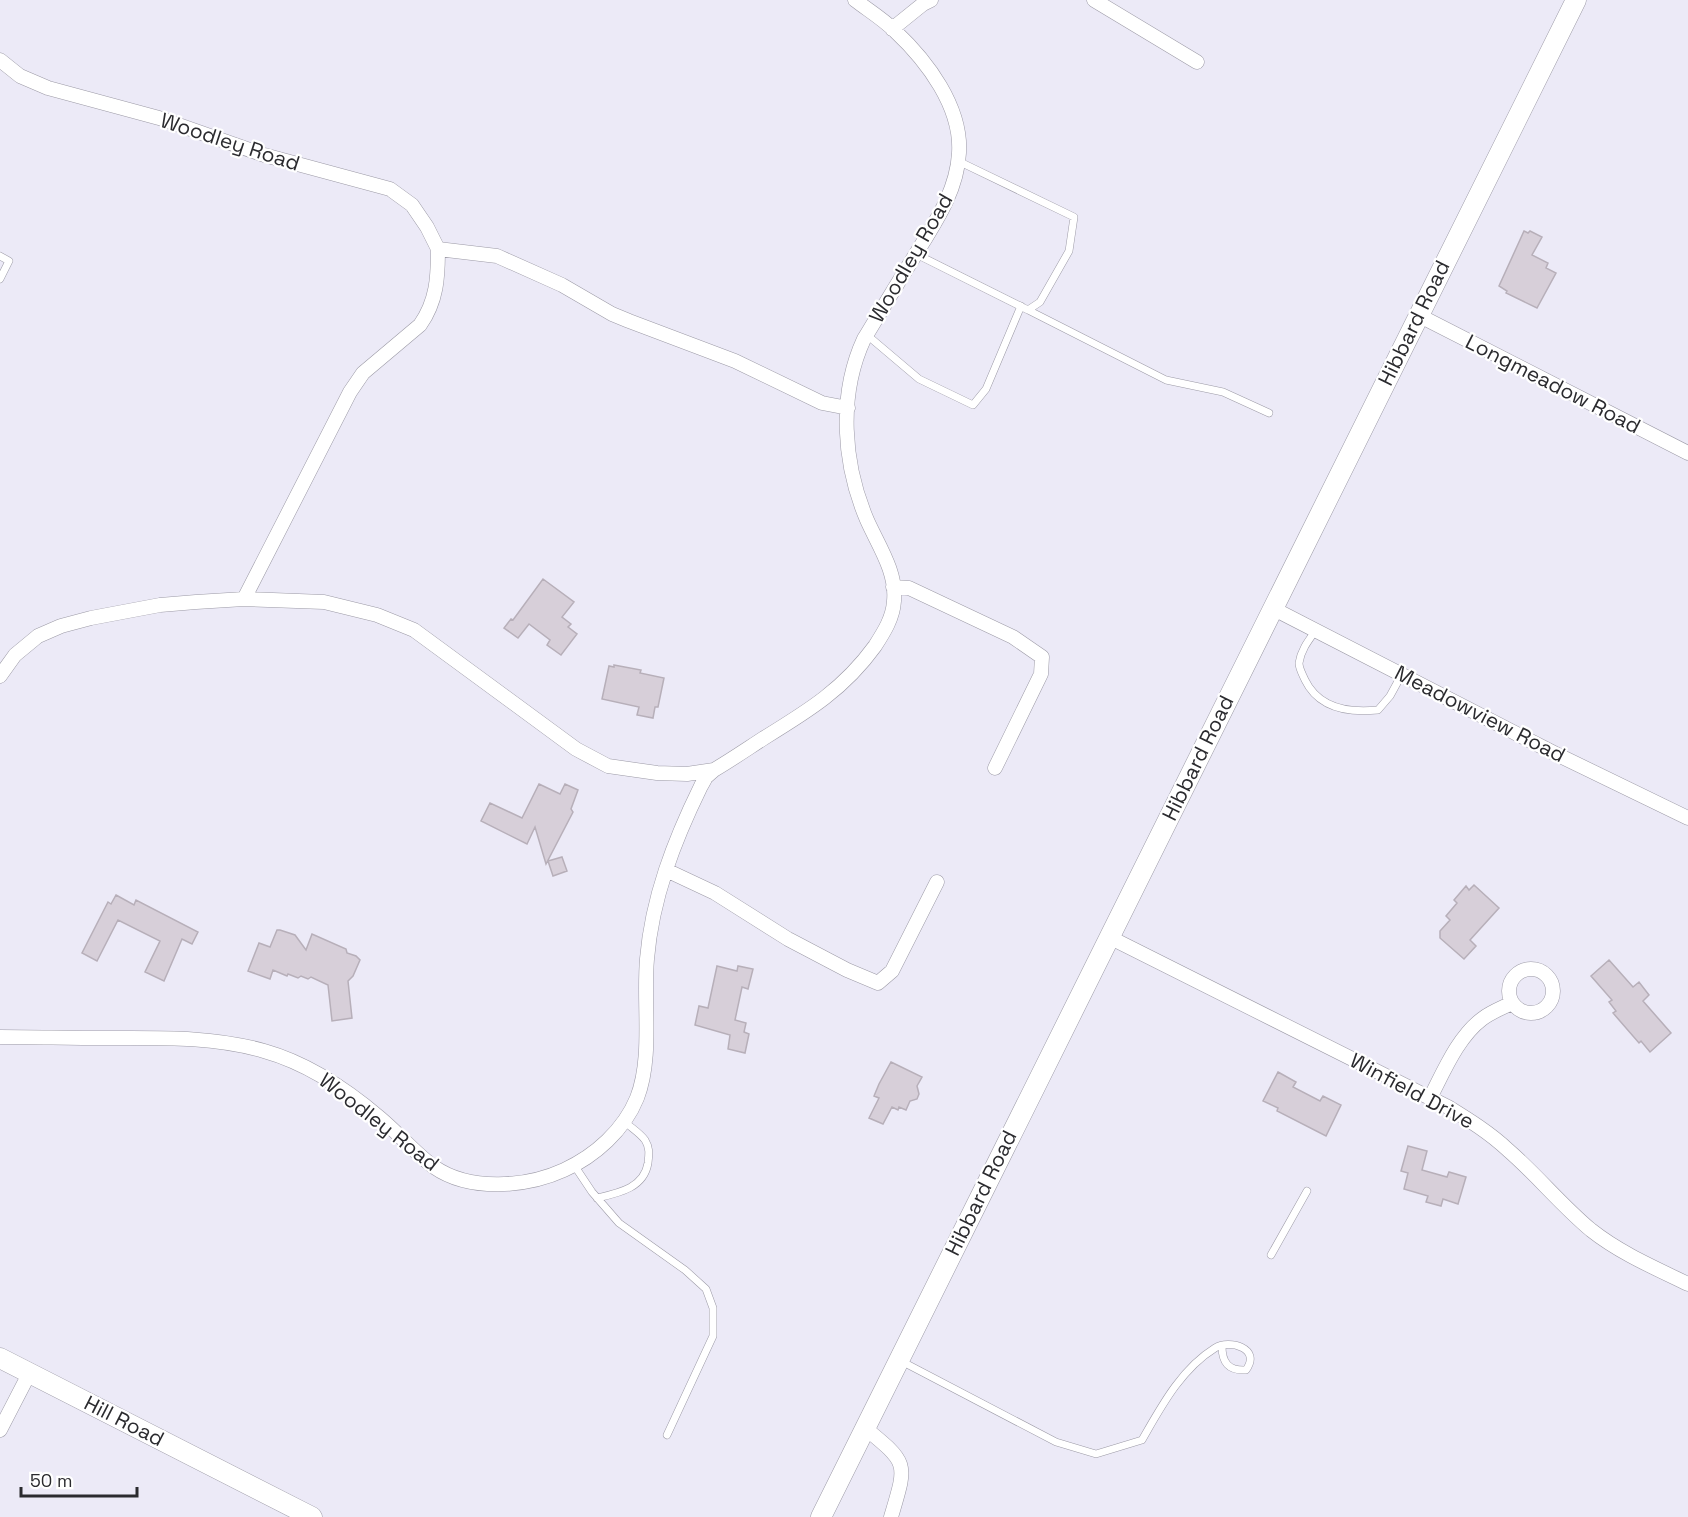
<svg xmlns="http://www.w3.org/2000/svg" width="1688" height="1517" font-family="'Space Grotesk',sans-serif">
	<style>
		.building { fill: #d7cfd9; stroke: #b7afb9; stroke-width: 1.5 }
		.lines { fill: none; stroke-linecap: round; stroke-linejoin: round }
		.lane-casing { stroke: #9c9aa6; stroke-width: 8 }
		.street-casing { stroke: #9c9aa6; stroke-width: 15 }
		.secondary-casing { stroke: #9c9aa6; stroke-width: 21 }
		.lane { stroke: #fff; stroke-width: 7 }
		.street { stroke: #fff; stroke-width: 14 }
		.secondary { stroke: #fff; stroke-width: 20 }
		.labels { text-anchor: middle; stroke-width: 4.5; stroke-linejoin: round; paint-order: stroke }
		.street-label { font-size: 21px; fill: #2b2b2f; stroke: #fff }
	</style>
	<rect width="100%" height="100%" fill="#eceaf7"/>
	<path class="building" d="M1524,231l4,2 2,-2 12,6 -10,18 16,8 -2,5 10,5 -19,35 -31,-15 1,-2 -8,-5z
		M543,579l31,23 -12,15 9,7 -3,3 9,7 -16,21 -14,-10 3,-5 -21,-16 -11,14 -14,-10 7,-9 2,1z
		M614,665l27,5 -1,3 24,5 -6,29h-3l-2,11 -16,-3 2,-8 -37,-8 7,-33 5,1z
		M539,784l21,10 5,-10 13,6 -7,19 2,3 -27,52 -11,-37 -8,17 -46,-23 9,-18 32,15z
		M562,857l5,14 -14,5 -5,-15z
		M1474,885l25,23 -29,32 6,6 -12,13 -24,-21v-7l10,-11 -4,-4 11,-13 -3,-3 12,-14 3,4z
		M116,895l18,10 2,-5 62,32 -6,12 -10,-5 -18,42 -19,-9 15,-31 -42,-21 -21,41 -15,-8 26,-51 3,2z
		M277,930h3l15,5 11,15 6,-16 34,15 1,4 9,3 4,4 -7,16 -5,5 4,37 -20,3 -4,-36 -17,-8 -3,2 -7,-3 -3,2 -10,-4 -1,2 -14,-6 -3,9 -22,-8 11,-28 11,4z
		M1609,960l24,27 6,-5 10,13 -6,6 28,32 -21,19 -9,-11 -2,2 -26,-30 3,-2 -7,-9 3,-2 -21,-24z
		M717,966l20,5 1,-5 15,3 -5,20 -6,-2 -7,33 11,3 -2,9 5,2 -4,19 -17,-4 2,-14 -35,-10 4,-19 9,2z
		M891,1062l31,15 -5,9 2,8 -2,5 -7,2 -4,9 -7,-3 -1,3 -6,-3 -9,17 -14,-6 10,-20 -5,-2 5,-12z
		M1278,1072l18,10 -3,5 27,14 3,-5 18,9 -15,31 -49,-25 1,-3 -15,-7z
		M1408,1146l19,5 -5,19 25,7 2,-5 17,5 -8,27 -15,-5 -2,7 -15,-4 2,-6 -24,-7 4,-16 -7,-2z"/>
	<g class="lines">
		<defs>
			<path id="lane" d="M916,254l112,56 12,-8 29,-51 5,-34 -116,-56
				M0,256l9,5 -9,18
				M1028,310l138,70 57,12 46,21
				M867,335l52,44 54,26 13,-16 35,-83
				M1316,630c-8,11 -15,20 -17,33 0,6 4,12 6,17 14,29 44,33 73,30l12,-14 12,-22
				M574,1165l18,27 27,31 66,47 21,19 7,19v28l-46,99
				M597,1198c22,-5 47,-10 51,-35 1,-9 2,-15 -3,-23 -5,-7 -15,-13 -21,-19
				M1271,1255l36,-64
				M901,1361l155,81 40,12 46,-14c19,-33 39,-71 73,-92 14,-9 47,0 31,22 -18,1 -24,-8 -24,-24"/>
			<path id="street" d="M1094,0l103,62
				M892,29l31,-25 8,-4
				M0,60l20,16 28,12 111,30 105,37 126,34 22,16 15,22 11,22 59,7 65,29 50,29 17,7 106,40 87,42 26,5
				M1418,315l270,138
				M893,587l16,1 104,49 29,20 -1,17 -46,94
				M244,599l106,-207 13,-19 57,-48c17,-24 18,-48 18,-76
				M1272,608l282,145 134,65
				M0,676l15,-21 23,-19 23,-10 30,-8 69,-13 36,-3 48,-3 80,3 53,13 37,15 162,119 32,17 49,7 30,1 27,-4
				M666,870l49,23 73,46 59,31 31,13 14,-12 45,-89
				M1109,937l339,170c21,13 42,26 60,43 29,25 53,55 83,80 29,23 64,38 97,54
				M1509 991a22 22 0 1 1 44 0a22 22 0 1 1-44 0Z
				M0,1037c35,0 69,1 104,1 54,0 108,-2 160,13 43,12 82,38 116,67 19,16 35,35 54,49 36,25 93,20 130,3 31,-14 60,-40 73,-72 16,-41 6,-95 10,-139 5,-61 27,-118 54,-173l5,-9 8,-7c17,-10 33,-21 50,-32 44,-27 80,-49 111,-92 9,-14 18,-28 19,-45 3,-29 -16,-56 -27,-81 -24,-56 -29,-125 -3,-181 17,-28 33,-55 50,-82 20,-33 43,-65 45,-104 3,-46 -32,-92 -64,-122 -12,-12 -27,-21 -40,-31
				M1430,1098c14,-27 28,-61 52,-79 9,-7 20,-11 30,-16
				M865,1428c44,36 42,35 26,89
				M0,1430l30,-58"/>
			<path id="secondary" d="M0,1358l312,159
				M821,1517l755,-1517"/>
		</defs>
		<use href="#lane" class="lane-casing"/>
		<use href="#street" class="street-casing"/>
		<use href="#secondary" class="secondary-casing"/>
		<use href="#lane" class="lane"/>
		<use href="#street" class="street"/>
		<use href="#secondary" class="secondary"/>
	</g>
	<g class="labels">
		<g class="street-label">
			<text transform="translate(230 142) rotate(18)" y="7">Woodley Road</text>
			<text transform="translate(911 258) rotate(-60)" y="7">Woodley Road</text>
			<text transform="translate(1414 323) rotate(-64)" y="7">Hibbard Road</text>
			<text transform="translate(1553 384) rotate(27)" y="7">Longmeadow Road</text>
			<text transform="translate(1480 714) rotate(27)" y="7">Meadowview Road</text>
			<text transform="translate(1198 758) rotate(-64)" y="7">Hibbard Road</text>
			<text transform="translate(1412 1091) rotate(28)" y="7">Winfield Drive</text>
			<text transform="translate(379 1122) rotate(38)" y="7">Woodley Road</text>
			<text transform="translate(981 1193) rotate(-64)" y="7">Hibbard Road</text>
			<text transform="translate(124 1421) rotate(27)" y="7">Hill Road</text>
		</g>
	</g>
	<path d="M21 1487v9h116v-9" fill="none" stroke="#2b2b2f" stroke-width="3"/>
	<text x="30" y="1487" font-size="18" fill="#2b2b2f" stroke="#ffffff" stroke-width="4.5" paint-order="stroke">50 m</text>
</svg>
